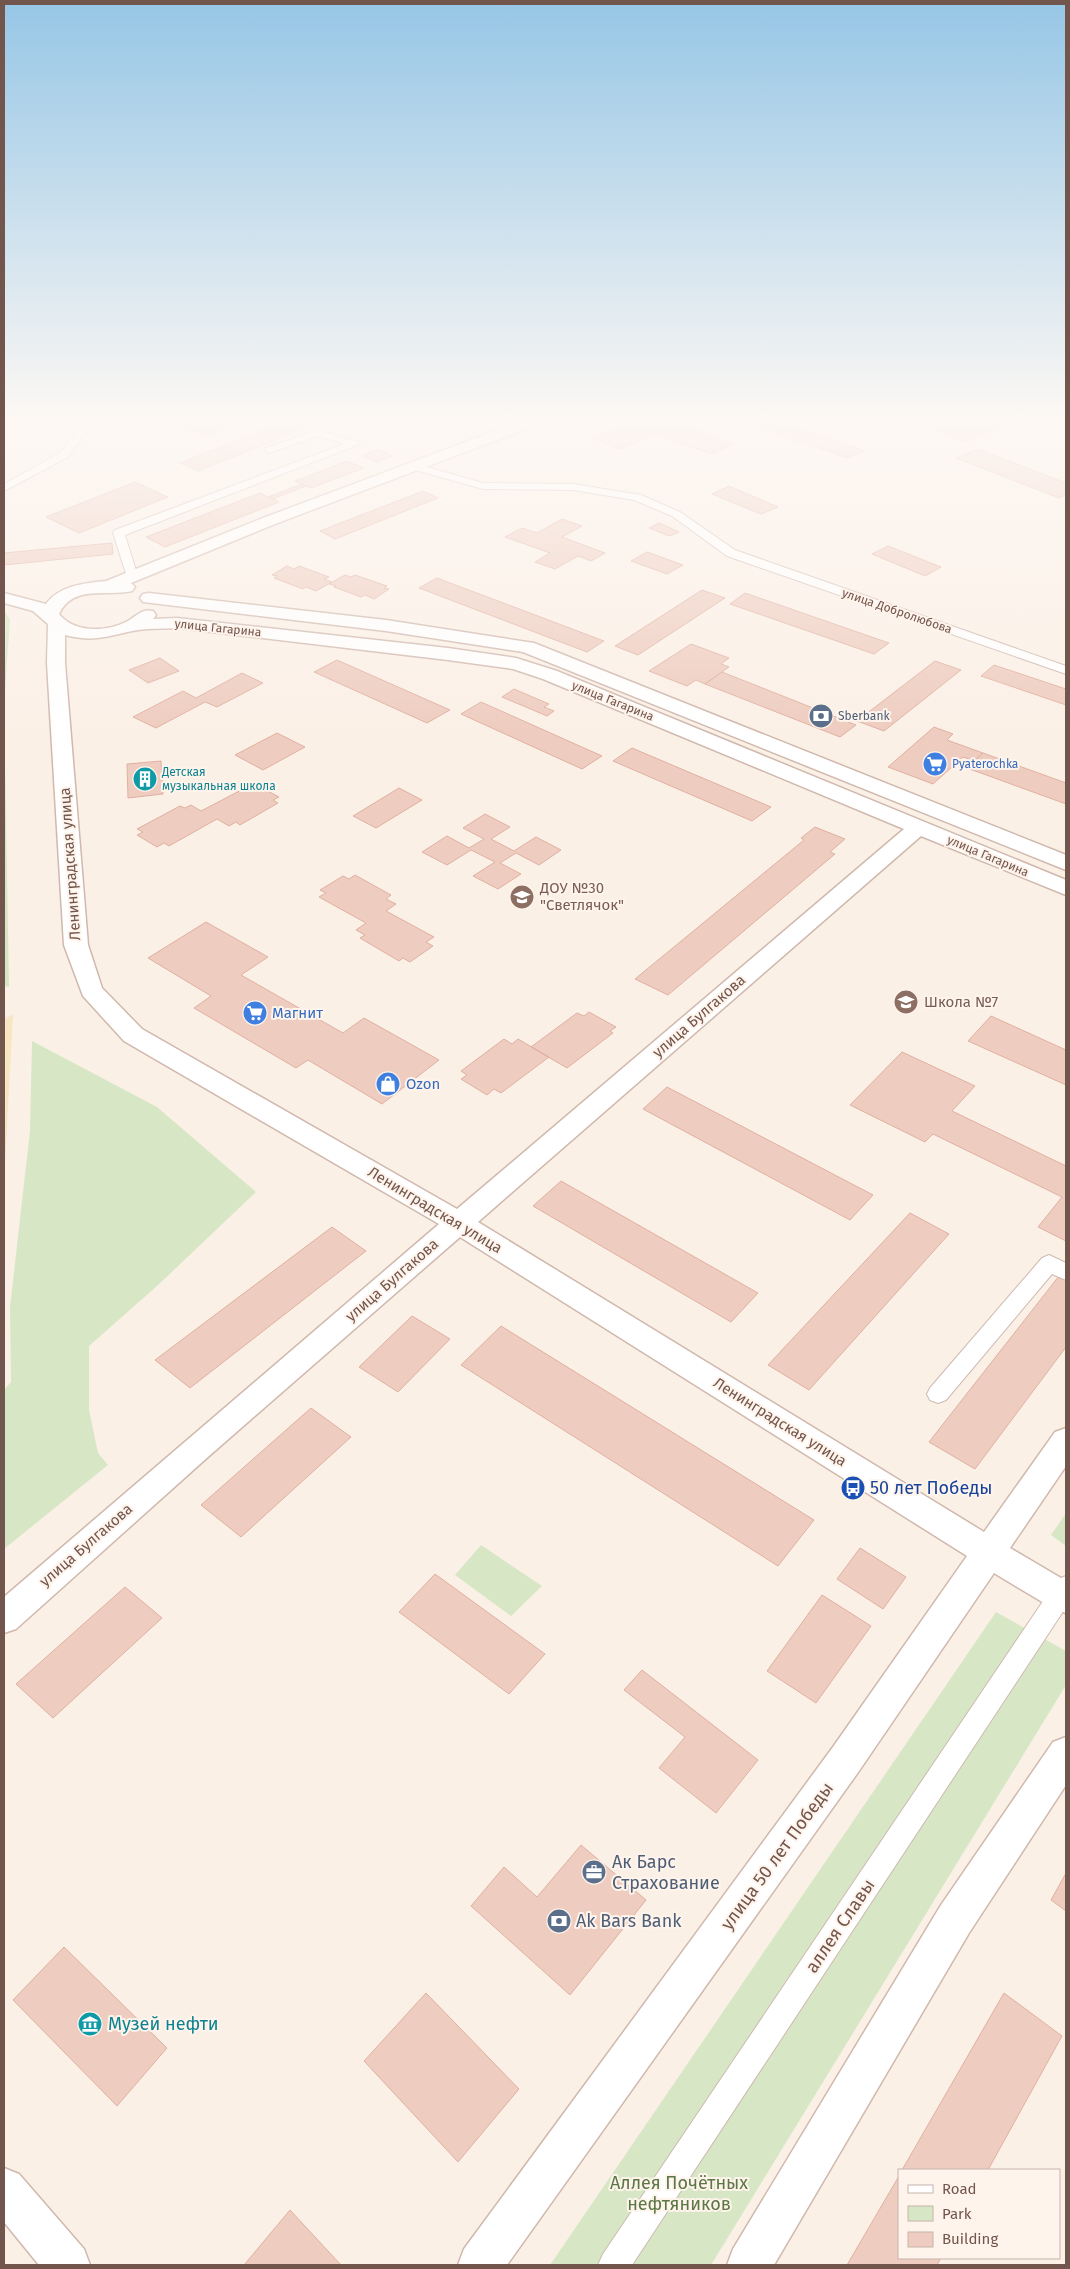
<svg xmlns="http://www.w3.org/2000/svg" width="1070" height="2269" font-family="'Fira Sans',sans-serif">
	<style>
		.green { fill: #d7e7c5 }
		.sand { fill: #f8e5c2 }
		.building { fill: #eeccbf; stroke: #e0b0a1 }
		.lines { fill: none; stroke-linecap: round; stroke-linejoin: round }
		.street-casing { stroke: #ceb9b0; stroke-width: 2 }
		.secondary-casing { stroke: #d0b8ad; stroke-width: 3 }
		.street { fill: #fff; fill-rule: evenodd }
		.secondary { fill: #fff; fill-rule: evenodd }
		.labels { text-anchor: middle; stroke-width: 4; stroke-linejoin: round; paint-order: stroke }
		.far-street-label { font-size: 12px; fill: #72554c; stroke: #fef4ec }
		.far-service-label { font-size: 12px; fill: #4e5e75; stroke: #fef4ec; text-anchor: start }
		.far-shop-label { font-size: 12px; fill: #366cbe; stroke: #fef4ec; text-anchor: start }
		.far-culture-label { font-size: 12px; fill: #0d838f; stroke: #fef4ec; text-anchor: start }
		.street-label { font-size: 15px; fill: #72554c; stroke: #fef4ec }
		.education-label { font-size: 15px; fill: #785e54; stroke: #fef4ec; text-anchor: start }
		.shop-label { font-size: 15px; fill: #366cbe; stroke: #fef4ec; text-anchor: start }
		.near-transit-label { font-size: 18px; fill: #164399; stroke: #fef4ec; text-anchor: start }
		.near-street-label { font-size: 18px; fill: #72554c; stroke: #fef4ec }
		.near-service-label { font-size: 18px; fill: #4e5e75; stroke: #fef4ec; text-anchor: start }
		.near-culture-label { font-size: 18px; fill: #0d838f; stroke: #fef4ec; text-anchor: start }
		.near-park-label { font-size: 18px; fill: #5b7745; stroke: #fef4ec }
	</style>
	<rect width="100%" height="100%" fill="#fbf0e6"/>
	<path class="green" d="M4,609l6,11 -6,84 5,283 -5,-1z
		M32,1041l125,66 99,85 -99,94 -68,60v64l9,43 10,12 -104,84v-159l7,-8 -1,-75 20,-176z
		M1066,1513v33l-15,-11z
		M481,1545l61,41 -31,30 -56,-41z
		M996,1612l70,39v34l-355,580h-161z"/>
	<path class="sand" d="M13,1014l-9,169v-163z"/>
	<path class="building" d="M182,420h61l-37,16 -34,-12z
		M290,420l18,7 -110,44 -18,-8z
		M636,420h33l65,24 -23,10 -55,-20 -36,15 -28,-11z
		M743,420h31l91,31 -18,7 -106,-37z
		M956,420h64l-55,22 -33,-13z
		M378,449l15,7 -16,6 -15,-6z
		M978,449l88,34v12l-7,3 -103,-40z
		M347,461l17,7 -53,20 -16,-7z
		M135,482l33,15 -89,36 -33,-16z
		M302,484l4,2 -33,13 -5,-2z
		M729,486l49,21 -17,7 -49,-20z
		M423,491l15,7 -103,41 -15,-8z
		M260,493l19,9 -114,45 -19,-10z
		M562,519l20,7 -20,11 43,16 -14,8 -13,-5 -23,13 -20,-7 15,-9 -45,-16 17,-9 15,5z
		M659,523l20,9 -10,4 -20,-8z
		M112,543l1,11 -109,11v-12z
		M888,546l53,21 -16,9 -53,-22z
		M647,552l36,13 -16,9 -36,-13z
		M287,566l7,3 5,-3 30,11 -5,2 8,3 -16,9 -10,-4 -3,2 -29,-11 3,-2 -5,-1z
		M345,575l6,2 4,-2 32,11 -3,2 5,1 -15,10 -9,-4 -4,2 -27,-10 2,-1 -7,-2z
		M437,578l167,63 -17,11 -168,-64z
		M702,590l23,8 -87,57 -23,-9z
		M745,593l144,50 -15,11 -144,-50z
		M691,644l38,14 -8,6 8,3 -24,17 -9,-4 -9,6 -38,-15z
		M160,658l19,13 -31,12 -19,-13z
		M337,660l113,50 -23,13 -113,-51z
		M935,661l26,9 -77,61 -27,-10z
		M994,665l72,24v16l-85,-29z
		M722,672l134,53 -16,12 -135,-53z
		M242,673l21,10 -46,24 -12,-5 -49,26 -23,-11 50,-26 13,7z
		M514,689l35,15 -5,3 10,4 -7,5 -45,-19z
		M481,702l121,54 -20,13 -121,-55z
		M934,727l19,7 -6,6 36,13 -8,8 -12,-4 -30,27 -45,-17z
		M277,733l28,14 -42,23 -28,-15z
		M632,748l139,59 -19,14 -139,-60z
		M983,753l83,30v21l-99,-36z
		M161,761l2,33 -35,4 -1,-34z
		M258,786l21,11 -6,3 5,3 -38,22 -4,-3 -7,4 -12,-7 -48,27 -5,-3 -7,4 -20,-12 6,-3 -6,-3 43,-23 5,2 6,-3 10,6 46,-24 4,2z
		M399,788l23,12 -46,28 -23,-12z
		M485,814l25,13 -19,12 23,12 22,-14 25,13 -22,15 -23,-12 -16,10 21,11 -23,15 -25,-13 22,-14 -24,-12 -24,15 -25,-13 25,-16 22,12 15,-9 -21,-11z
		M815,827l30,12 -15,13 5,2 -167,141 -33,-16 169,-139 -3,-2z
		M355,875l36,20 -5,4 10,5 -10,7 48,26 -8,5 7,4 -23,16 -7,-4 -4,3 -39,-23 5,-3 -9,-5 10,-7 -47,-26 7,-4 -6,-3 23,-14 6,3z
		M206,922l62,35 -27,18 102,58 21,-15 75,42 -57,44 -74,-44 -12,8 -102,-60 17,-12 -63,-38z
		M589,1012l27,15 -6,4 3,2 -46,35 -36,-21 46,-34 7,3z
		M991,1016l75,34v35l-98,-44z
		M504,1039l8,5 6,-5 31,18 -48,36 -7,-4 -7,6 -26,-16 6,-4 -6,-4z
		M902,1052l73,34 -23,25 114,55v75l-28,-14 24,-30 -129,-63 -8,8 -75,-37z
		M667,1087l206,108 -23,25 -207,-111z
		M561,1181l197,112 -27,29 -198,-116z
		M910,1213l39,21 -140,156 -41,-25z
		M332,1227l34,24 -176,137 -35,-28z
		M1059,1276l7,4v67l-91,122 -46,-27z
		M412,1316l38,23 -52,53 -39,-25z
		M501,1326l313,194 -36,46 -317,-201z
		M311,1408l40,29 -110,100 -40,-32z
		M860,1548l46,29 -23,32 -46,-30z
		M435,1574l110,80 -36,40 -110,-82z
		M125,1587l37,31 -109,100 -37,-34z
		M822,1595l49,31 -55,77 -49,-32z
		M642,1670l116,90 -42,53 -57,-45 26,-31 -61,-47z
		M581,1845l65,55 -76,95 -99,-89 33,-39 33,30z
		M1066,1873v38l-15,-11z
		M64,1947l103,101 -50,58 -104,-106z
		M426,1993l93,96 -61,73 -94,-101z
		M1004,1993l58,43 -74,134h-86z
		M899,2176v82h42l-4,7h-90z
		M290,2210l51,55h-97z"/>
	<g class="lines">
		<defs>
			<path id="street" d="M86,420h10l-28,37 -64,34v-7l56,-31z
				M318,430l41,12 1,2 -235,91 13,42 -2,3h-8l-15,-47 2,-3 229,-86 -26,-8 -49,17 -5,-3 1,-2z
				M416,464l67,19 90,1 68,11 39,17 55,38 331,116v8l-339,-118 -55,-40 -38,-16 -61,-10 -90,-1 -71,-20 -2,-2 2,-2z
				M1049,1255l17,8v17l-14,-6 -106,126 -8,3 -8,-3 -3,-6 3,-6 112,-130z
				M1066,1576v31l-434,658h-34l5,-11 455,-675z"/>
			<path id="secondary" d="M524,420h20l-2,3 -267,101 -144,59 4,4 -3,4c-25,6 -59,-7 -73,23 15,19 46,18 67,8 10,-5 15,-14 27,-11l3,4 -3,4 24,-1 271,30 68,10 41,13 509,209v15l-145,-59 -443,386 506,310 71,-100 11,-4v38l-56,82 56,33v32l-12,-4 -60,-36 -135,198 -352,494h-49l6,-16 369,-502 134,-191 -507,-319 -251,219 -193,173 -12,4v-36l435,-373 -315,-183 -41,-45 -19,-51 -17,-282 1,-39 -15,-13 -29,-8v-10l42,11c13,-18 38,-21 60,-23l157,-63zM177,628l271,32 65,9 30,10 361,150 -447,380 -315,-180 -40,-41 -14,-43 -23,-282v-28c31,8 44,0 73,-5 12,-2 26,-1 39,-2z
				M149,593l237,27 148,23 532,212v15l-543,-218 -137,-21 -243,-29 -3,-4 3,-4z
				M1066,1737v48l-97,148 -195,332h-47l6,-16 208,-344 112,-163z
				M4,2168l15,6 65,75 6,16h-51l-35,-43z"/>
		</defs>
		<use href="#street" class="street-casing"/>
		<use href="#secondary" class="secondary-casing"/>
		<use href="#street" class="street"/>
		<use href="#secondary" class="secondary"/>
	</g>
	<linearGradient id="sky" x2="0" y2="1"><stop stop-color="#96c6e6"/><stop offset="0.57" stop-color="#fdf8f4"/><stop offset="1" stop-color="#fdf8f4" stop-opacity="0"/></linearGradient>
	<rect width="1070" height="737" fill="url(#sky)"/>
	<defs>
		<symbol id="bank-disc" viewBox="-11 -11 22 22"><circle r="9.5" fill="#5c6f8a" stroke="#fef4ec"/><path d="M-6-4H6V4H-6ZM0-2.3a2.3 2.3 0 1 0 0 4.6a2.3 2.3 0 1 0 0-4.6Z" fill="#fff"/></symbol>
		<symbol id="supermarket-disc" viewBox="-11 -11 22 22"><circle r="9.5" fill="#3f7fe0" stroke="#fef4ec"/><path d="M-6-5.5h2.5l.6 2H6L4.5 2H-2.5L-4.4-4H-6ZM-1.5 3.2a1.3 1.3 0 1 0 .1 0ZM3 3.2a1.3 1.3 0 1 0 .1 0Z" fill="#fff"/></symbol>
		<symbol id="building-disc" viewBox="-11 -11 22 22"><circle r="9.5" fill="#0f9aa8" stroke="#fef4ec"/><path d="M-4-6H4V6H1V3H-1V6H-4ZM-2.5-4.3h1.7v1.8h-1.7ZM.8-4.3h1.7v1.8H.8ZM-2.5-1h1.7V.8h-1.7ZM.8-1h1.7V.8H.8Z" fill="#fff"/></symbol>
		<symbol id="school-disc" viewBox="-11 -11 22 22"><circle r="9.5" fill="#8d6e63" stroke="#fef4ec"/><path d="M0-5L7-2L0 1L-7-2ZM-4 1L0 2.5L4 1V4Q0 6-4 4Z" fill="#fff"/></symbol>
		<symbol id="shop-disc" viewBox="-11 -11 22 22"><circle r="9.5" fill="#3f7fe0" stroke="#fef4ec"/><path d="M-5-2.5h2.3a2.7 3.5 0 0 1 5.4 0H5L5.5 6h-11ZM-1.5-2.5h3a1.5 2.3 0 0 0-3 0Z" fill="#fff"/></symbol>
		<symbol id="bus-disc" viewBox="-11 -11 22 22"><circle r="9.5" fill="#1a4fb4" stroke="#fef4ec"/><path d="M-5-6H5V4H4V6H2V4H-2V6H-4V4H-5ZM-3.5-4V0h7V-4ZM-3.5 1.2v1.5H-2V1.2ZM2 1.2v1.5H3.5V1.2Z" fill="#fff"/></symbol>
		<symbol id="office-disc" viewBox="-11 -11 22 22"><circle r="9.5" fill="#5c6f8a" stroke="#fef4ec"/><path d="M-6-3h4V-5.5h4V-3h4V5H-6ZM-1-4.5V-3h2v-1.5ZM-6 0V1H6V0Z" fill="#fff"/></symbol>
		<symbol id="museum-disc" viewBox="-11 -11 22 22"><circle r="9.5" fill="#0f9aa8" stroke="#fef4ec"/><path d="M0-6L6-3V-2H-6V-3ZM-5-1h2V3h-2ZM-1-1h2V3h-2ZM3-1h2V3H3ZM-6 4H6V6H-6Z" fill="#fff"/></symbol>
	</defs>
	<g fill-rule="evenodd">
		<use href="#bank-disc" x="807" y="702" width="28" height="28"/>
		<use href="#supermarket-disc" x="921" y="750" width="28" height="28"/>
		<use href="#building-disc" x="131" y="765" width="28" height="28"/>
		<use href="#school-disc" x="508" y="883" width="28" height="28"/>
		<use href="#school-disc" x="892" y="988" width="28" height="28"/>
		<use href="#supermarket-disc" x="241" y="999" width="28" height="28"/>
		<use href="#shop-disc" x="374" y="1070" width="28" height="28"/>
		<use href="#bus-disc" x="839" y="1474" width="28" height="28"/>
		<use href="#office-disc" x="580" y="1858" width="28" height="28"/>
		<use href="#bank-disc" x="545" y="1907" width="28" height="28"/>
		<use href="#museum-disc" x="76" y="2010" width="28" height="28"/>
	</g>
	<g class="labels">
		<g class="far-street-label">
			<text transform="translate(897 611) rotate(19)" y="4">улица Добролюбова</text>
			<text transform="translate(218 628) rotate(6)" y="4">улица Гагарина</text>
			<text transform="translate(613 701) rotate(22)" y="4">улица Гагарина</text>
			<text transform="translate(988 856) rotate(23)" y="4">улица Гагарина</text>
		</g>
		<g class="far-service-label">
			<text x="838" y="720">Sberbank</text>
		</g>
		<g class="far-shop-label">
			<text x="952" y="768">Pyaterochka</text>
		</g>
		<g class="far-culture-label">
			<text x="162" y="776">Детская<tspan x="162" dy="14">музыкальная школа</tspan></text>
		</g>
		<g class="street-label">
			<text transform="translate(70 864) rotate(-94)" y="5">Ленинградская улица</text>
			<text transform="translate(699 1016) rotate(-41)" y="5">улица Булгакова</text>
			<text transform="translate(435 1210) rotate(31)" y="5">Ленинградская улица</text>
			<text transform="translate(392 1280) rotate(-41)" y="5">улица Булгакова</text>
			<text transform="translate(780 1422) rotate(32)" y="5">Ленинградская улица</text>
			<text transform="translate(86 1545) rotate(-41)" y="5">улица Булгакова</text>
		</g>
		<g class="education-label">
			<text x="540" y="893">ДОУ №30<tspan x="540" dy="17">"Светлячок"</tspan></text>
			<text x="924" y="1007">Школа №7</text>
		</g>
		<g class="shop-label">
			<text x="272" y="1018">Магнит</text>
			<text x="406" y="1089">Ozon</text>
		</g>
		<g class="near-transit-label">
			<text x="870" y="1494">50 лет Победы</text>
		</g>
		<g class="near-street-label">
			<text transform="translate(777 1856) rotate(-54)" y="6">улица 50 лет Победы</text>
			<text transform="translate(840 1926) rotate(-56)" y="6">аллея Славы</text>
		</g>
		<g class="near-service-label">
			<text x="612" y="1868">Ак Барс<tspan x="612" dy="21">Страхование</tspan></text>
			<text x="576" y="1927">Ak Bars Bank</text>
		</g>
		<g class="near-culture-label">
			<text x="108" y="2030">Музей нефти</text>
		</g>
		<g class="near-park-label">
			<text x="679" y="2189">Аллея Почётных<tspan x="679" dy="21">нефтяников</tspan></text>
		</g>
	</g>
	<rect width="1070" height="2269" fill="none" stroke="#72554c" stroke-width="10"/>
	<rect x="898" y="2169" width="162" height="90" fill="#fef4ec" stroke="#c6b4ac"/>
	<rect x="908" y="2185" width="25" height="8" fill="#ffffff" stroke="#c6b4ac"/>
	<text x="942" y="2194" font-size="15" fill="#72554c">Road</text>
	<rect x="908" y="2206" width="25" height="15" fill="#d7e7c5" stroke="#c6b4ac"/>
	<text x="942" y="2219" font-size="15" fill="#72554c">Park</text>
	<rect x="908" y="2232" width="25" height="15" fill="#eeccbf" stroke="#c6b4ac"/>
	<text x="942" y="2244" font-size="15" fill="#72554c">Building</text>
</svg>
